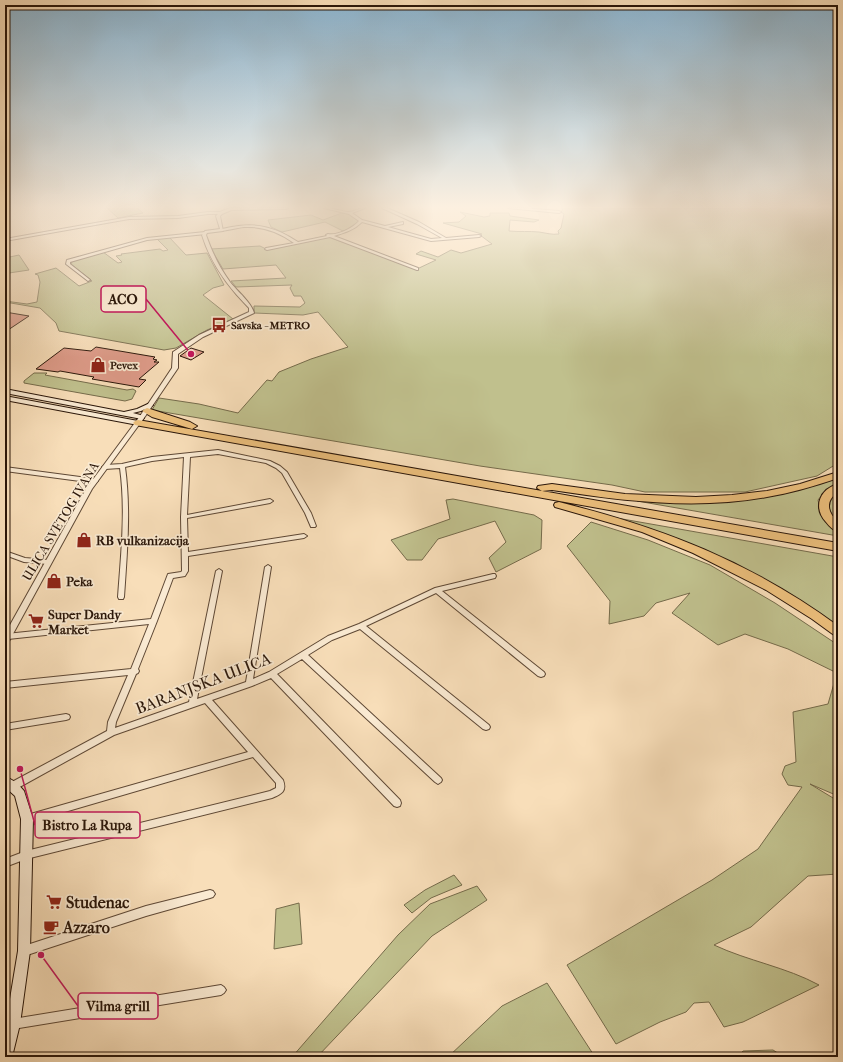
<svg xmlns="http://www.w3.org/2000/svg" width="843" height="1062" font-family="'IM FELL French Canon',serif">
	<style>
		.green { fill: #c0c08d; stroke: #756b4b }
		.building { fill: #de9b89; stroke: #2a1609 }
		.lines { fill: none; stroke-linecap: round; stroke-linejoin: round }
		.minor-casing { stroke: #5e4835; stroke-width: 2 }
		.tertiary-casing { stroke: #5e4835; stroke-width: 2 }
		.secondary-casing { stroke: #2a1609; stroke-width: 2 }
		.motorway-casing { stroke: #2a1609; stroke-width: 2 }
		.minor { fill: #faead2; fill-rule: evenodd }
		.tertiary { fill: #faead2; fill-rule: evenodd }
		.secondary { fill: #faead2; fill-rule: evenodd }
		.motorway { fill: #ecbf7c; fill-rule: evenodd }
		.labels { text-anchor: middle; stroke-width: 3.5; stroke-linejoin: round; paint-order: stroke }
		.far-poi-label { font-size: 11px; font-weight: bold; fill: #2a1609; stroke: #faead2; text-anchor: start }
		.street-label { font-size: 13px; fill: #2a1609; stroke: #faead2 }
		.poi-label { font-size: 13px; font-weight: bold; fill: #2a1609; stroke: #faead2; text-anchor: start }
		.near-street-label { font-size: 16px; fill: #2a1609; stroke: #faead2 }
		.near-poi-label { font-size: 16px; font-weight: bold; fill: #2a1609; stroke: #faead2; text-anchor: start }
		.leader { fill: none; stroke: #c2185b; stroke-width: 1.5 }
		.callout-dot { fill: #c2185b; stroke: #faead2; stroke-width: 1.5 }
		.callout { fill: #faead2; stroke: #c2185b; stroke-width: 1.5 }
		.callout-label { font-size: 14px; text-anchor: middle; font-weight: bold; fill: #2a1609 }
	</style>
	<rect width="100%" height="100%" fill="#f8deb9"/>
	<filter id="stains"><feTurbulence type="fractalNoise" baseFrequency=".005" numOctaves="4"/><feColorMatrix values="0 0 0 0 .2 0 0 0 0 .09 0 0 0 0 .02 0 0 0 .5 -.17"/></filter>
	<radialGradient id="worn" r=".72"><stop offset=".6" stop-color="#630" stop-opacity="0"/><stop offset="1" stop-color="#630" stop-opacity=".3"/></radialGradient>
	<path class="green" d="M107,208h30l6,5 -25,5z
		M563,208l275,1v254l-21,13 -72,16h-100l-33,-7 -132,-19 -328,-56 7,-12 40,6 39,9 29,-33 5,1 7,-9 32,-13 37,-12 -30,-35 -15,3 -49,-2v-7l46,1 5,-4 -4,-7h-7l-4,-8 2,-3 -56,2 -5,-6 55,-3 -10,-13 -53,4 -12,-20 49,-3 6,3 60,-13 91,33 19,-9 -20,-6 5,-3 17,6 13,-7 10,3 31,-9 -12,-9 2,-1 -39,-11 16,-1 7,-6 -6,-4 24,5 6,-1v-3h19l1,3 29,4 -5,2 -24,-2 -1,11c11,1 20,0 30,1 7,1 13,3 20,2l-1,-3 3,-3 3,-14 -3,-2z
		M342,213l9,1 8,7 -8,8 -8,2 -18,-9 -43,10 -11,-5 -3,-7 43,-5 12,5z
		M169,237l17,18 21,-2 17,32 -11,3 -10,7 30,24 -26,11 -31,18 -12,2 -105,-19 -3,-8 -16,-15 -35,-6v-1l22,3 10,-2 3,-20 -2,-7 -3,-1 21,-6 23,18 13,-5 -21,-17 1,-2h-2l33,-10 15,11 4,-1 -6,-6 6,-1 -1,-1 39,-5 3,2 5,-1 -12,-12z
		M19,255l10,15 -20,3 -4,-6v-9z
		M34,373h13l-2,2 82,15 6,-1 3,2 -4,8 -7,2 -101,-18v-2z
		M838,478v6l-13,7 -7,9 3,14 17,17v5l-201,-35 39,2 118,-12z
		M838,491v34l-4,-4 -8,-18z
		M453,499l81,16 8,5 -1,29 -45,23 -7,-14 17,-16 -11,-21 -57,18 -16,21h-15l-16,-20 59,-21 -4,-19z
		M611,517l227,40v72l-75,-49z
		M591,522l57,18 62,25 65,38 63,42v151l-28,-12 28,17v73l-30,2 -57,51 -37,18c34,16 72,22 105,40l-76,37 -19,5 -15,-25 -15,1 -8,9 -26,10 -44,22 -49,-79 145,-85 46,-31 44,-62 -14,-2 -6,-11 3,-8 11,-4 -3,-50 35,-8 9,-31 -49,-24 -43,-15 -27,11 -46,-32 18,-20 -34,10 -12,13 -35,8 1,-23 -43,-55z
		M454,875l8,10 -31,13 -19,15 -8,-8 21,-15z
		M477,886l10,14 -55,36 -115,121h-25l106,-122 32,-31z
		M299,903l3,41 -28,5 2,-40z
		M547,983l48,74h-147l54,-51z
		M773,1050l11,7h-46l5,-6z"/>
	<path class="building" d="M5,312l24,4 -24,16z
		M96,347l59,10 -2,2 4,1 -3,2h5l-20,17 7,1 -7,7 -47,-8 2,-2 -34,-6 -2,1 -22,-3 28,-21 27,3z
		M191,348l13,4 -13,8 -11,-4z"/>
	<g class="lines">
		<defs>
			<path id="minor" d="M230,208h58l-2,1 -55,1 -2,-1z
				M324,208c9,0 16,3 24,4 6,0 11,-4 17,-4l-13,5 10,7 23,6 18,-4v2l-15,3 43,12 11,-1 -25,-14 -35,-16h5l32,14 27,16 33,-3 2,1 -2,1 -48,4 -69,-19c-8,8 -18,11 -28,14l84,32v2h-1l-87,-33 -63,13 -2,-1 1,-1 28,-5c-15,-11 -31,-17 -50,-16 -8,1 -15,3 -22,4l-2,-1c4,-2 8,-2 12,-3 25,-5 45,1 66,15l29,-6 -1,-1 2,-1c9,2 25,-6 31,-13l-10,-7z
				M508,208h16l35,3 2,1 -2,1z
				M208,212h12l2,1 -2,1h-12l-30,4 -49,1 -124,22v-2l124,-22 49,-1z
				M205,232h1v2l-59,6 -77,22v2l19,15 1,1 -2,1 -22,-17 1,-4 80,-22z
				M218,450l52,11 10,5 7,6 24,41 5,13 -1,1h-4l-6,-14 -23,-40 -6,-5 -10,-5 -48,-9 -28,3 -3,58 83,-16 3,2 -3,2 -83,15 1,34 116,-18 3,2 -3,2 -116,18v15l-3,5 -12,2 -16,43 -19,48 1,2 -1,2 -2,1 -20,48 -1,6 74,-26 27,-131 3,-2 3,2 -25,128 49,-17 19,-115 3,-2 3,2 -18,112 16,-7 59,-36 31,-12 76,-36 58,-14h2l1,2 -1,2 -53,13 102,81 1,2 -1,2 -3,1 -3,-1 -102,-83 -70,33 123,99 1,2 -1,2 -3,1 -3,-1 -123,-100 -28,11 -24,15 133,123 1,2 -1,2 -3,2 -3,-2 -133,-123 -25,15 123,126 1,3 -1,3 -3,1 -3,-1 -123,-128 -19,8 -40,14 71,80c4,11 -1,14 -11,18l-246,61 -21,8v-8l21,-8 244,-60 6,-3v-5l-23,-26 -226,66 -3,-1 -1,-3 1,-3 3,-1 221,-63 -43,-49 -91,32 -98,54 -3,1 -3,-1 -1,-3 1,-3 97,-52 1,-9 20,-47 -123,13v-6l126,-13 18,-45 -141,15 -2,-1v-4l145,-15 17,-45 13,-2 1,-1 -1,-54 3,-60 -32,4 -27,6c6,43 2,86 -1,130l-1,2h-4l-1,-2c3,-43 8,-86 2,-129l-15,1 -3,-2 3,-2 17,-1 30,-7z
				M5,467l90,12 3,2 -3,2 -90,-12z
				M5,551l20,7 23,2 3,2 -3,2 -24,-2 -19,-7z
				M66,714l3,1 1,2 -1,2 -3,1 -61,10v-6z
				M210,890l3,1 2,3 -2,3 -3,1 -64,18 -122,40 -3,-2 -2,-3 2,-3 3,-2 122,-40z
				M221,985l3,2 2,3 -2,3 -3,2 -208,34 -4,-1 -1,-4 1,-4 4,-1z"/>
			<path id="tertiary" d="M230,208h6l-14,6 -2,2 3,15 -16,2 -1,2c6,17 13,32 24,47 7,9 22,21 24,31l-51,24 -25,17v14l-34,50 -52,71 -84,154 -3,1v-10l81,-145 54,-73 32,-48 1,-16 26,-17 50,-23v-4c-21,-21 -38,-44 -47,-73l3,-4 15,-2 -4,-13 4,-4z"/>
			<path id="secondary" d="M5,389l119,23 13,-3 13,-6 3,2 -12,6 -8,2 11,3v2l-2,1 -137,-26z
				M5,396l133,25 3,2 -3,2 -133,-25z
				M5,776l12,7 7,8 9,28 -3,132 -10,73 -8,33h-7v-28l13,-78 3,-132 -6,-23 -10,-9z"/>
			<path id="motorway" d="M147,408l43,14 7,4 -5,3 -40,-12 -10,-6z
				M138,420l700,123v8l-703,-126 -2,-2 2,-2z
				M838,472v6c-23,8 -47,15 -71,19 -71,13 -144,4 -215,-7l-10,1 -5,-3 1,-2 14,-2 73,10 71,3 36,-2 35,-4 33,-7z
				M838,484v8c-13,9 -11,20 0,30v10c-5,-2 -9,-6 -12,-10 -13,-14 -7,-33 12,-38z
				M559,502c104,26 192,60 279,124v11l-4,-2 -22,-16 -46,-29 -73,-37 -51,-21 -87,-25 -1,-2 1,-2z"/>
		</defs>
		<use href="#minor" class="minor-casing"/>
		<use href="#tertiary" class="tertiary-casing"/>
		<use href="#secondary" class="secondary-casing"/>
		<use href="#motorway" class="motorway-casing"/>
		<use href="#minor" class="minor"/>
		<use href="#tertiary" class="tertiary"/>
		<use href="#secondary" class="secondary"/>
		<use href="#motorway" class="motorway"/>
	</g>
	<linearGradient id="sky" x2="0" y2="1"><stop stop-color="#8bb7d5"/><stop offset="0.58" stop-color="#fcf0e0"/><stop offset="1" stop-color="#fcf0e0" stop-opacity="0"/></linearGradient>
	<rect width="843" height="357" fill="url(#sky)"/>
	<defs>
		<symbol id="bus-bare" viewBox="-9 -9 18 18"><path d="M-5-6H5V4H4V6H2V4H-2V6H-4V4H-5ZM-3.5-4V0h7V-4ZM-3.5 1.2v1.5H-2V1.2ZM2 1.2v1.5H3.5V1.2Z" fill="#8f2418" stroke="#faead2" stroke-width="2.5" paint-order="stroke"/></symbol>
		<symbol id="shop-bare" viewBox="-9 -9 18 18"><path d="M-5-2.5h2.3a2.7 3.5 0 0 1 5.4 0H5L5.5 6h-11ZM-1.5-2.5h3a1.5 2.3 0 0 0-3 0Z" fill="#8f2418" stroke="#faead2" stroke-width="2.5" paint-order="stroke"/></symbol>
		<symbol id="supermarket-bare" viewBox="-9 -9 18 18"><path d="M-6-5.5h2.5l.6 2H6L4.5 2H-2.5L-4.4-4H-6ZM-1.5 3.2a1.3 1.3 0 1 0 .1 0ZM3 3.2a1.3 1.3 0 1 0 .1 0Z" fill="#8f2418" stroke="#faead2" stroke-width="2.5" paint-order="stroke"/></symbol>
		<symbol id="cafe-bare" viewBox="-9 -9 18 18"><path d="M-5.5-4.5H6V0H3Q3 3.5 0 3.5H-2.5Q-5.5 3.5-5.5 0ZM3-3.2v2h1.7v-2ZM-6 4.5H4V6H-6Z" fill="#8f2418" stroke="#faead2" stroke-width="2.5" paint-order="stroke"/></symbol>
	</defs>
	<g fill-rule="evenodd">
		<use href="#bus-bare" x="208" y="314" width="22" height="22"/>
		<use href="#shop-bare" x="87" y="354" width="22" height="22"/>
		<use href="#shop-bare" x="73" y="529" width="22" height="22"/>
		<use href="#shop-bare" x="43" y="570" width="22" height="22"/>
		<use href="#supermarket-bare" x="25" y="610" width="22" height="22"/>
		<use href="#supermarket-bare" x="43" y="891" width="22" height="22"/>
		<use href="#cafe-bare" x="40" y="916" width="22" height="22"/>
	</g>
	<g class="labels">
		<g class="far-poi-label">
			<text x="231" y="329">Savska - METRO</text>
			<text x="110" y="369">Pevex</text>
		</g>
		<g class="street-label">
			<text transform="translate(60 521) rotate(-59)" y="5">ULICA SVETOG IVANA</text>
		</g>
		<g class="poi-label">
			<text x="96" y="545">RB vulkanizacija</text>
			<text x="66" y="586">Peka</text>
			<text x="48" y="619">Super Dandy<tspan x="48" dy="15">Market</tspan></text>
		</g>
		<g class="near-street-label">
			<text transform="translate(203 683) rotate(-21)" y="6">BARANJSKA ULICA</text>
		</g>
		<g class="near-poi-label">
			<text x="66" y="908">Studenac</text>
			<text x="63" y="933">Azzaro</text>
		</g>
	</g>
	<path class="leader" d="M191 354L146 299M20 769L35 825M41 955L78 1006"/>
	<g class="callout-dot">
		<circle cx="191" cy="354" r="4"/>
		<circle cx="20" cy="769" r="4"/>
		<circle cx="41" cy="955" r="4"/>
	</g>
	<g class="callout">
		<rect x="101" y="286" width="45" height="26" rx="4"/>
		<rect x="35" y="812" width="105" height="26" rx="4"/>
		<rect x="78" y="993" width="80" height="26" rx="4"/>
	</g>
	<g class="callout-label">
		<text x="123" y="304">ACO</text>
		<text x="87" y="830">Bistro La Rupa</text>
		<text x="118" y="1011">Vilma grill</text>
	</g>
	<rect width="843" height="1062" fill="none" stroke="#f8deb9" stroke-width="20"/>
	<rect x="6" y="6" width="831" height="1050" fill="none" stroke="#2a1609" stroke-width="2"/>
	<rect x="10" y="10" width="823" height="1042" fill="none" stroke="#2a1609"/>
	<rect width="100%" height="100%" filter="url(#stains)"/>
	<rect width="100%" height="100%" fill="url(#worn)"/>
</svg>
